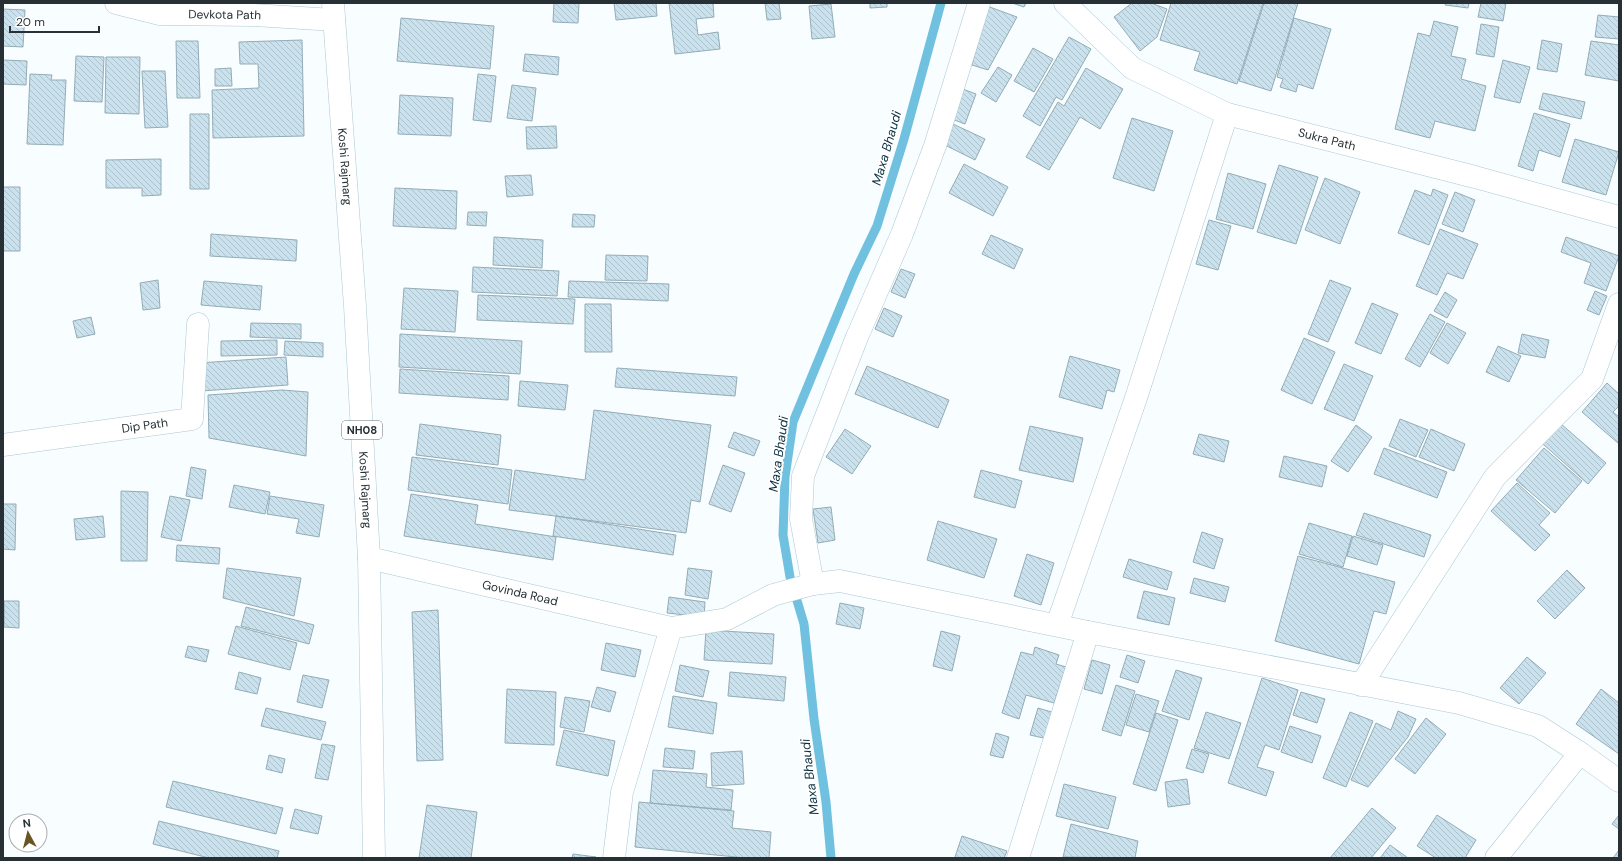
<svg xmlns="http://www.w3.org/2000/svg" width="1622" height="861" font-family="'DM Sans',sans-serif">
	<style>
		.lines { fill: none; stroke-linecap: round; stroke-linejoin: round }
		.stream { stroke: #70c0df; stroke-width: 9 }
		.building { fill: url(#building-back-hatch); stroke: #93acb6 }
		.street-casing { stroke: #aec7d2; stroke-width: 23 }
		.primary-casing { stroke: #aec7d2; stroke-width: 23 }
		.street { stroke: #fff; stroke-width: 22 }
		.primary { stroke: #fff; stroke-width: 22 }
		.labels { text-anchor: middle; stroke-width: 4; stroke-linejoin: round; paint-order: stroke }
		.shield { fill: #fff; stroke: #686f72; stroke-width: 1 }
		.shield-label { font-size: 11px; font-weight: bold; fill: #273135 }
		.street-label { font-size: 12px; fill: #273135; stroke: #fff }
		.water-label { font-size: 13px; font-style: italic; fill: #0b313f; stroke: #fff }
	</style>
	<defs>
		<pattern id="building-back-hatch" width="6" height="6" patternUnits="userSpaceOnUse"><rect width="6" height="6" fill="#c9e2ed"/><path d="M-1 5l2 2M0 0l6 6M5-1l2 2" fill="none" stroke="#adc2cc"/></pattern>
	</defs>
	<rect width="100%" height="100%" fill="#f8fdff"/>
	<g class="lines">
		<path class="stream" d="M831,858l-5,-56 -12,-83 -10,-95 -14,-47 -7,-42 2,-58 8,-55 61,-148 23,-48 27,-87 37,-136"/>
	</g>
	<path class="building" d="M554,3h25l-1,20 -25,-1z
		M614,3h42l1,13 -41,4z
		M669,3h44l1,14 -18,2 2,16 20,-3 2,17 -45,5z
		M765,3h14l2,16 -14,1z
		M870,3h17v4l-17,1z
		M1012,3h14l-2,4z
		M1132,3h19l16,6 -10,28 -17,14 -26,-34z
		M1171,3h92l-26,81 -43,-14 6,-18 -40,-12z
		M1264,3h34l-27,88 -32,-10z
		M1446,3h23l-1,5 -23,-3z
		M1481,3h25l-3,18 -25,-4z
		M831,4l4,33 -23,2 -3,-33z
		M987,6l30,11 -29,53 -16,-5z
		M3,9l22,1 -2,37 -20,-1z
		M1598,15l21,2v22l-24,-2z
		M401,18l93,8 -4,43 -93,-8z
		M1294,18l37,11 -18,60 -15,-5 -2,8 -16,-5 3,-8 -6,-2z
		M1434,21l24,6 -7,29 15,3 -5,20 25,7 -11,45 -40,-10 -5,17 -35,-9 23,-96 12,3z
		M1481,24l18,3 -5,30 -18,-3z
		M1069,37l22,12 -29,51 -6,-3 -16,29 -17,-10z
		M302,40l2,96 -91,2 -1,-48 47,-2 -1,-24h-18l-1,-22z
		M1542,40l20,4 -5,28 -20,-3z
		M176,41h22l2,57h-23z
		M1591,41l28,4v36l-34,-6z
		M1033,48l20,11 -19,33 -20,-11z
		M525,54l34,3 -1,18 -35,-4z
		M76,56l28,1 -2,45 -28,-1z
		M106,57h34l-1,57 -34,-1z
		M3,60l24,1 -1,24 -23,-1z
		M1503,60l27,7 -10,36 -26,-6z
		M998,67l14,8 -16,27 -15,-9z
		M231,68l1,18h-17v-17z
		M1086,68l37,21 -23,40 -20,-12 -31,53 -23,-13 32,-55 6,4z
		M142,71h23l3,56 -23,1z
		M30,74l22,1 -1,5h15l-3,65 -36,-1z
		M478,74l18,2 -5,46 -18,-2z
		M512,85l24,3 -4,33 -25,-3z
		M960,88l16,6 -11,30 -16,-6z
		M1543,93l42,9 -4,17 -42,-10z
		M400,95l53,3 -2,38 -53,-2z
		M1534,113l36,11 -10,33 -21,-7 -6,21 -15,-5z
		M190,114h19v75h-19z
		M1132,118l41,13 -19,60 -41,-13z
		M953,124l32,15 -10,21 -32,-16z
		M556,126l1,22 -30,1 -1,-22z
		M1575,139l44,13 -13,43 -44,-13z
		M161,159v36l-19,1v-8h-36v-28z
		M964,164l44,23 -15,29 -44,-23z
		M1279,165l39,12 -22,67 -39,-12z
		M1228,173l38,11 -13,45 -37,-10z
		M531,175l2,20 -26,2 -2,-21z
		M1325,178l35,14 -20,52 -35,-14z
		M3,187h17v64h-17z
		M395,188l62,3 -1,38 -63,-3z
		M1433,189l15,6 -19,50 -31,-12 17,-43 16,6z
		M1455,192l20,8 -12,32 -21,-8z
		M468,212h19l-1,14 -19,-1z
		M573,214l22,1 -1,12h-22z
		M1209,220l22,6 -13,44 -22,-6z
		M1440,229l38,15 -15,35 -16,-6 -10,22 -21,-9z
		M211,234l86,6 -1,21 -86,-5z
		M991,235l32,14 -9,20 -32,-15z
		M494,237l49,3 -1,28 -49,-3z
		M1566,237l53,19 -13,35 -22,-8 7,-20 -30,-11z
		M606,255l42,1 -1,25 -42,-1z
		M473,267l86,4 -2,25 -85,-4z
		M901,269l14,5 -10,24 -14,-6z
		M158,280l2,28 -17,2 -3,-27z
		M1330,280l21,8 -23,54 -20,-8z
		M204,281l58,5 -2,24 -59,-5z
		M569,281l100,3 -1,17 -100,-4z
		M404,288l54,3 -3,41 -54,-3z
		M1595,291l12,5 -8,19 -12,-5z
		M1445,292l12,8 -10,18 -13,-7z
		M478,295l97,4 -2,25 -96,-4z
		M1372,303l26,11 -17,40 -26,-11z
		M585,304h26l1,48h-27z
		M884,308l18,8 -9,21 -18,-8z
		M1430,314l15,8 -25,45 -15,-8z
		M91,317l4,17 -18,4 -4,-17z
		M251,323l50,1v15l-51,-2z
		M1447,323l19,10 -18,31 -18,-11z
		M400,334l122,7 -2,33 -121,-7z
		M1522,334l27,6 -4,18 -27,-5z
		M1304,338l31,14 -23,52 -31,-14z
		M277,340v15l-56,1v-15z
		M285,341l38,2v14l-39,-2z
		M1498,346l23,10 -12,26 -23,-10z
		M1070,356l50,14 -6,22 -7,-2 -5,19 -43,-12z
		M286,357l2,28 -87,6 -2,-28z
		M1344,364l29,12 -19,45 -30,-12z
		M867,366l82,34 -11,28 -83,-34z
		M617,368l120,9 -2,19 -120,-9z
		M400,369l109,7 -1,24 -109,-7z
		M520,381l48,4 -3,25 -47,-4z
		M1607,383l12,11v12l-6,6 6,5v27l-37,-32z
		M282,390l26,2 -2,64 -97,-18 -1,-43z
		M594,410l117,15 -11,77 -9,-2 -5,33 -177,-23 6,-40 70,10z
		M1400,419l28,11 -12,27 -27,-11z
		M420,424l81,11 -3,30 -82,-10z
		M1561,424l45,39 -18,21 -45,-40z
		M1356,425l16,12 -24,35 -17,-11z
		M1030,426l53,12 -10,44 -54,-12z
		M845,429l26,17 -19,28 -26,-17z
		M1431,429l34,15 -11,27 -35,-14z
		M734,432l26,9 -6,15 -26,-9z
		M1199,434l30,7 -5,21 -31,-8z
		M1384,448l63,24 -10,26 -63,-24z
		M1544,448l38,33 -27,32 -39,-33z
		M1284,456l43,10 -5,21 -43,-10z
		M412,457l100,13 -4,34 -100,-14z
		M723,465l22,8 -14,39 -22,-8z
		M191,467l15,3 -4,29 -16,-3z
		M981,470l41,11 -7,27 -41,-11z
		M1517,483l33,30 -11,12 11,10 -15,16 -44,-40z
		M234,485l36,7 -5,22 -36,-7z
		M121,491l27,1 -1,69h-26z
		M411,494l67,11 -3,19 81,13 -3,23 -149,-24z
		M170,496l20,4 -9,41 -20,-4z
		M270,496l54,9 -5,32 -23,-4 3,-14 -32,-5z
		M3,504h13l-1,46 -12,-1z
		M831,507l4,33 -17,3 -5,-34z
		M1364,513l67,22 -7,22 -68,-22z
		M103,516l2,21 -29,3 -2,-21z
		M556,516l120,19 -3,20 -120,-19z
		M938,521l59,18 -13,39 -57,-18z
		M1309,523l43,13 -9,31 -44,-13z
		M1202,532l21,7 -9,30 -21,-7z
		M1353,536l30,9 -6,20 -30,-9z
		M177,545l43,3 -1,16 -43,-3z
		M1027,554l27,9 -13,42 -27,-9z
		M1298,556l97,26 -9,32 -12,-3 -15,53 -84,-23z
		M1129,559l43,13 -5,18 -44,-13z
		M227,568l74,10 -7,38 -71,-18z
		M688,568l24,3 -4,28 -23,-4z
		M1567,570l18,18 -30,31 -18,-18z
		M1194,578l35,9 -4,15 -35,-9z
		M1144,591l31,7 -6,27 -32,-7z
		M669,597l36,5 -1,15 -37,-4z
		M4,601h15v27l-15,-1z
		M840,603l24,5 -4,21 -24,-5z
		M246,607l68,18 -5,19 -68,-18z
		M438,610l5,150 -26,1 -5,-149z
		M236,626l61,17 -7,27 -62,-16z
		M706,630l68,4 -2,30 -68,-4z
		M941,631l19,5 -8,35 -19,-5z
		M606,643l35,7 -6,27 -34,-7z
		M188,646l21,4 -3,12 -21,-5z
		M1035,647l24,8 -3,9 10,3 -12,36 -28,-8 -7,24 -17,-6 19,-61 12,3z
		M1127,655l18,6 -7,22 -18,-6z
		M1527,657l19,16 -27,31 -19,-16z
		M1092,660l18,5 -8,29 -18,-5z
		M680,665l29,6 -6,26 -28,-6z
		M1176,670l26,8 -13,42 -27,-9z
		M239,672l22,6 -4,16 -22,-5z
		M730,672l56,5 -2,24 -56,-5z
		M303,675l26,5 -7,28 -25,-6z
		M1262,678l36,12 -19,60 -14,-5 -8,22 17,5 -8,24 -38,-13z
		M1116,685l19,6 -14,45 -19,-6z
		M597,687l19,5 -6,20 -19,-5z
		M507,689l49,3 -2,53 -49,-2z
		M1601,689l18,14v51l-43,-30z
		M1301,692l24,7 -8,24 -24,-8z
		M1136,694l23,7 -10,31 -23,-7z
		M673,696l44,7 -4,31 -45,-7z
		M565,697l25,4 -6,31 -24,-5z
		M266,708l60,14 -5,18 -60,-14z
		M1038,708l17,5 -7,26 -18,-4z
		M1398,711l18,8 -8,18 -40,50 -17,-7 25,-57 15,7z
		M1206,712l35,11 -12,36 -35,-11z
		M1350,712l23,9 -27,66 -23,-9z
		M1156,713l22,7 -22,71 -23,-7z
		M1426,718l20,16 -31,40 -20,-15z
		M1290,726l31,10 -9,27 -31,-11z
		M564,730l51,11 -7,35 -52,-11z
		M996,733l13,4 -6,21 -13,-3z
		M322,744l13,2 -7,34 -13,-2z
		M665,748l30,3 -2,18 -30,-2z
		M1192,749l17,5 -6,19 -17,-5z
		M742,751l2,33 -32,2 -1,-33z
		M269,755l16,4 -3,14 -16,-4z
		M653,770l54,4 -1,13 27,3 -2,20 -81,-7z
		M1187,779l3,25 -22,3 -3,-25z
		M173,781l110,27 -7,26 -110,-27z
		M1064,784l52,13 -8,32 -52,-13z
		M639,802l95,9 -2,17 39,4 -2,26h-23l-111,-11z
		M427,805l50,7 -6,46h-52z
		M1372,808l24,20 -25,30h-41z
		M295,809l27,7 -4,18 -28,-6z
		M1437,815l39,25 -11,18h-29l-19,-12z
		M1619,815v14l-7,-5z
		M159,821l120,30 -2,7h-68l-56,-14z
		M1071,824l67,17 -3,17 -72,-1z
		M962,836l45,15 -3,7h-44l-5,-1z
		M1390,845l18,13h-28z
		M1619,850v8h-6z
		M573,854l23,3 -24,1z"/>
	<g class="lines">
		<defs>
			<g id="street">
				<path id="s1" d="M116,3l44,11 93,1 81,5"/>
				<path id="s2" d="M1065,3l67,65 95,46 248,63 144,40"/>
				<path id="s3" d="M3,445l189,-26 6,-95"/>
				<path id="s4" d="M369,558l302,70"/>
				<path d="M813,584l-12,-65 2,-43 54,-139 45,-103 33,-88 44,-143"/>
				<path d="M1057,625l79,-227 91,-284"/>
				<path d="M1361,685l134,-208 97,-98 27,-75"/>
				<path d="M614,858l8,-66 49,-164 56,-9 46,-24 40,-11 27,-3 248,51 371,71 79,23 42,27 39,28"/>
				<path d="M1018,858l70,-226"/>
				<path d="M1496,858l84,-105"/>
			</g>
			<g id="primary">
				<path id="s5" d="M333,3l22,303 14,252 5,300"/>
			</g>
		</defs>
		<use href="#street" class="street-casing"/>
		<use href="#primary" class="primary-casing"/>
		<use href="#street" class="street"/>
		<use href="#primary" class="primary"/>
	</g>
	<g class="labels">
		<rect class="shield" x="342" y="421" width="40" height="18" rx="3"/>
		<g class="shield-label">
			<text x="362" y="434">NH08</text>
		</g>
		<g class="street-label">
			<text dy="4" stroke="none"><textPath href="#s1" startOffset="110">Devkota Path</textPath></text>
			<text dy="4" stroke="none"><textPath href="#s2" startOffset="302">Sukra Path</textPath></text>
			<text dy="4" stroke="none"><textPath href="#s5" startOffset="164">Koshi Rajmarg</textPath></text>
			<text dy="4" stroke="none"><textPath href="#s3" startOffset="143">Dip Path</textPath></text>
			<text dy="4" stroke="none"><textPath href="#s5" startOffset="488">Koshi Rajmarg</textPath></text>
			<text dy="4" stroke="none"><textPath href="#s4" startOffset="155">Govinda Road</textPath></text>
		</g>
		<g class="water-label">
			<text transform="translate(886 148) rotate(-74)" y="5">Maxa Bhaudi</text>
			<text transform="translate(778 454) rotate(-82)" y="5">Maxa Bhaudi</text>
			<text transform="translate(809 777) rotate(-97)" y="5">Maxa Bhaudi</text>
		</g>
	</g>
	<rect width="1622" height="861" fill="none" stroke="#273135" stroke-width="8"/>
	<g transform="translate(28 833) rotate(353)"><circle r="19" fill="#ffffff" stroke="#a9adae"/>
	<path d="M0-3L7 15L0 10L-7 15Z" fill="#685523"/>
	<text y="-6" font-size="11" font-weight="bold" text-anchor="middle" fill="#273135">N</text>
	</g>
	<path d="M10 26v6h89v-6" fill="none" stroke="#273135" stroke-width="2"/>
	<text x="16" y="26" font-size="12" fill="#273135" stroke="#ffffff" stroke-width="3" paint-order="stroke">20 m</text>
</svg>
